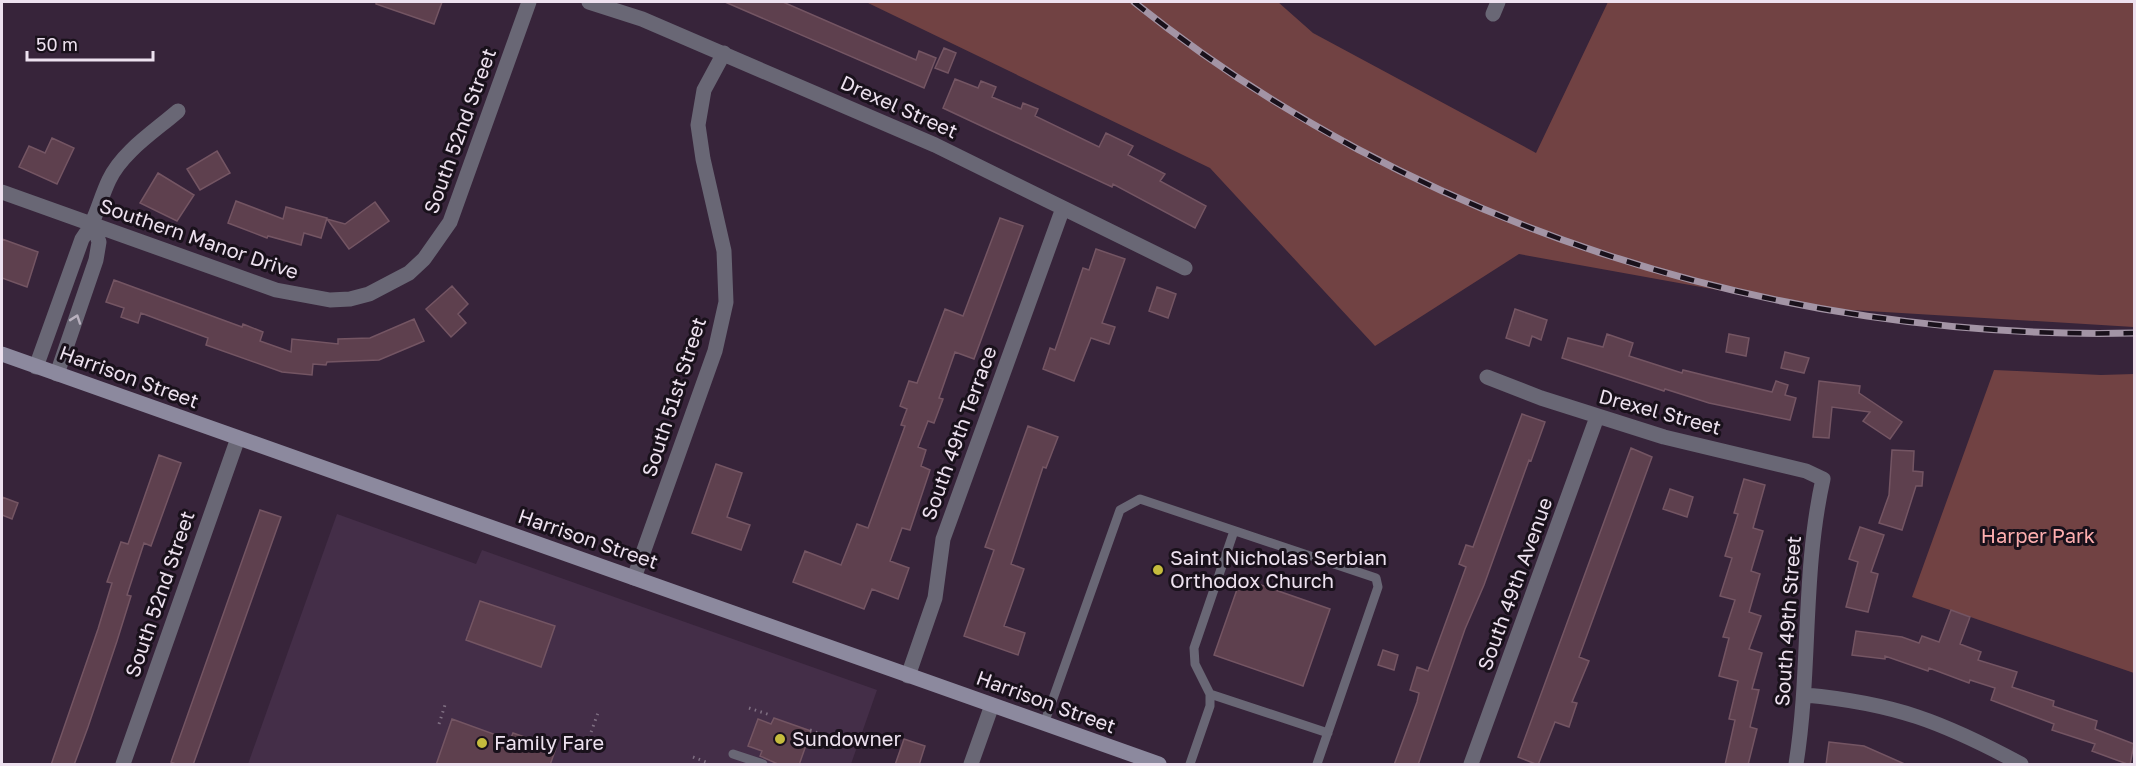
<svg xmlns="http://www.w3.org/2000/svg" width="2136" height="766" font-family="'Golos Text',sans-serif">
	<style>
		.built { fill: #442e48 }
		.green { fill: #714243 }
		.building { fill: #5e404e; stroke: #745563; stroke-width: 1.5 }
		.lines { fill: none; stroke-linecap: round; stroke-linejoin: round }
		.path { stroke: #7f6f82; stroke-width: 3; stroke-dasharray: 1.5 4.5; stroke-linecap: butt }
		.service { stroke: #696775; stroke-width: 9 }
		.minor { stroke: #696775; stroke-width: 15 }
		.secondary { stroke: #8c899e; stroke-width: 15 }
		.rail-casing { stroke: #a394a5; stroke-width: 7 }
		.rail { stroke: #19111b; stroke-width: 4.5; stroke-dasharray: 14; stroke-linecap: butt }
		.oneway { stroke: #b8b0be }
		.poi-dot { fill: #c5bc3d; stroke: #19111b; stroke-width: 2 }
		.labels { text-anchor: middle; stroke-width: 6; stroke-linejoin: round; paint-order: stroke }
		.street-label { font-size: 20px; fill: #ede1ef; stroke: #19111b }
		.park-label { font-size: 20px; fill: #feaeaf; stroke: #19111b }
		.poi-label { font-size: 20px; fill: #ede1ef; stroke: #19111b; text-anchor: start }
	</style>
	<rect width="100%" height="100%" fill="#37243a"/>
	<path class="built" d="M337,514l139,50 6,-14 395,140 -26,74h-603z"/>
	<path class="green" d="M866,2h412l35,31 223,120 72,-151h526v325l-316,-19 -299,-54 -144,92 -165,-178z
		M1994,370l107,5 33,-1v299l-222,-76z"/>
	<path class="building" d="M376,2h66l-8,22 -58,-20z
		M725,2h58l133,58 3,-9 17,7 -12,30z
		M944,48l12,5 -8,20 -13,-5z
		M955,79l23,9 3,-7 15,6 -4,10 29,12 2,-6 15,6 -3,7 64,31 7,-14 27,13 -5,9 37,19 -5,7 46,25 -11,22 -82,-44 -1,3 -169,-79z
		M52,138l22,10 -17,36 -38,-17 10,-21 16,7z
		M217,151l13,22 -30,17 -13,-21z
		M158,173l36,22 -17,26 -37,-18z
		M236,201l47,18 3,-12 41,11 -6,20 -17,-5 -3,12 -33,-9 -1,2 -39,-15z
		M375,202l14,19 -40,28 -22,-30 18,5z
		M1000,218l23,8 -49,133 -19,-7 -16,46 4,1 -9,24 -6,-2 -10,26 8,3 -5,16 9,4 -20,60 -8,-2 -12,33 19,7 -11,31 -26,-10 -8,20 -71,-27 12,-31 36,14 16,-41 11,4 37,-102 -4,-1 6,-16 -7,-3 9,-25 8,2 28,-74 18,7z
		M2,239l36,13 -11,35 -25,-9z
		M1096,249l29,10 -23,64 13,4 -6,17 -18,-6 -17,43 -31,-12 7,-21 5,2 28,-82 6,2z
		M114,280l128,47 1,-3 20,8 -3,9 31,11 1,-13 46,5v-5l32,-1 44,-19 10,22 -45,19 -52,2 -1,3 -13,-1 -1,11 -30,-3 -76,-27 2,-7 -67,-25 -3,10 -17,-6 3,-9 -18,-6z
		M452,286l16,18 -10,10 8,9 -15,14 -25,-28z
		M1157,287l19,7 -8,24 -19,-7z
		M1515,309l32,11 -6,20 -9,-4 -3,10 -23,-8z
		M1607,334l26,9 -4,13 53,17 1,-3 89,22 4,-11 12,4 -3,10 11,3 -6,22 -81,-17 -44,-14 -1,2 -102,-33 6,-20 35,9z
		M1729,334l20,4 -3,18 -20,-4z
		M1785,352l24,6 -5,15 -23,-5z
		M1819,381l41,5 -1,7 43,29 -12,17 -27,-18 7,-9 -38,-5 -3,31 -16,-1z
		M1522,414l23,8 -14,39 -2,-1 -45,125 -19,44 -47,136h-24l23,-63 2,-9 -9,-3 7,-23 11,4 38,-104 -7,-3 7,-19 7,2z
		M1028,426l30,11 -12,31 -3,-1 -32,97 13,5 -20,57 21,7 -7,22 -54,-19 30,-86 -9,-3z
		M1631,448l21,9 -73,200 10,4 -17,41 5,1 -8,24 -14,-5 -17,43 -20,-8z
		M1892,450l22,1 -1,20 10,1 -1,14h-6l-14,44 -23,-7 10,-28z
		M159,455l22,8 -30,83 -7,-3 -17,52 4,1 -14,45 -29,86 -14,38h-23l47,-136 14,-46 -5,-1 14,-40 7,2z
		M716,464l26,9 -15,44 23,8 -9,25 -49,-17z
		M1744,479l21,6 -12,43 10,3 -12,40 9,3 -11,38 12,4 -12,33 13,4 -10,36 7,1 -9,37 7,2 -9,36h-23l10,-45 -6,-1 9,-38 -19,-5 10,-38 -6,-1 12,-37 -15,-4 12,-38 -7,-2 13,-42 -4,-1z
		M1670,489l23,8 -6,20 -24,-8z
		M2,497l16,6 -6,16 -10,-4z
		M260,510l21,7 -88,248h-15l-7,-3z
		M1860,527l24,8 -13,37 7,2 -10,38 -22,-5 12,-45 -9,-3z
		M1241,578l89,31 -27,77 -89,-31z
		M480,601l75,25 -14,41 -75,-27z
		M1951,610l19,7 -10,27 21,8 -3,8 39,12 -5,15 42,14 -1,5 44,15 -2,8 39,15 -4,21 -38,-14 3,-7 -43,-14 2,-6 -63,-24 4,-12 -25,-8 -1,3 -40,-15 -1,3 -43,-15v3l-33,-4 4,-24 46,6 17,6 3,-7 17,6z
		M1383,650l15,5 -4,15 -16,-5z
		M774,718l37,13 -12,34h-19l-20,-9 2,-5 -14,-5 10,-27 13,5z
		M452,719l58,21 3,-7 43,15 -6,17h-114z
		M904,739l21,7 -6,19h-24z
		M1829,742l35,4 43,19h-81z"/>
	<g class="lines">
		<path class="path" d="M749,708l21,7
			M439,724l6,-19
			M810,730l22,8
			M585,749l14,-39
			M693,757l13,5"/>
		<path class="service" d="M1210,694l118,39
			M1044,724l76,-214 20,-11 236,79 2,9 -61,177
			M733,754l30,10
			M1190,764l20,-58v-12l-15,-30 -1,-16 40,-117"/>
		<path class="minor" d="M589,2l53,17 293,126 250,123
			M1493,14l5,-12
			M2,192l274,98 54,10 20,-1 19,-5 40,-21 15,-14 26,-37 79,-220
			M36,367l46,-128c14,-18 17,-38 27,-59 13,-28 46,-49 69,-69
			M57,374l39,-114 3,-18 -6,-18
			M1487,377l54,21 123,39 142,34 17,8c-21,94 -12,191 -27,285
			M634,578l81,-227 11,-49 -2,-51 -21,-92 -5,-34 6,-35 20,-37
			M908,676l27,-78 8,-59 120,-331
			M1805,695c89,8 138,27 216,69
			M123,764l115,-326
			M971,764l21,-59
			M1471,764l126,-347"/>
		<path class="secondary" d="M2,354l1157,410"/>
		<defs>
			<path id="rail" d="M1134,2c279,224 645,339 1000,331"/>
		</defs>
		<use href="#rail" class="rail-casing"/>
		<use href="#rail" class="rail"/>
	</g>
	<defs><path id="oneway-chevron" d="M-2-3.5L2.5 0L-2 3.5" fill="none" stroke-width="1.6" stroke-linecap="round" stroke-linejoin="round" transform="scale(1.5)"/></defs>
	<use class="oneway" href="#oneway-chevron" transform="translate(76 319) rotate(-71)"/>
	<g class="poi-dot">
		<circle cx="1158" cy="570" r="6"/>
		<circle cx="780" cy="739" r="6"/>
		<circle cx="482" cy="743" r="6"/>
	</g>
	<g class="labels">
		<g class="street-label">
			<text transform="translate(899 107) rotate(24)" y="7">Drexel Street</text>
			<text transform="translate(460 131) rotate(-70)" y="7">South 52nd Street</text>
			<text transform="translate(199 239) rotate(19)" y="7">Southern Manor Drive</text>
			<text transform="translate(129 377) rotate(20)" y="7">Harrison Street</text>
			<text transform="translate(674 397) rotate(-72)" y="7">South 51st Street</text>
			<text transform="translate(1660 412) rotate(15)" y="7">Drexel Street</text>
			<text transform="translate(959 433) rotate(-70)" y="7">South 49th Terrace</text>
			<text transform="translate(588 539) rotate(19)" y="7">Harrison Street</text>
			<text transform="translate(1515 584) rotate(-70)" y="7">South 49th Avenue</text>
			<text transform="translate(160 594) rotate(-71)" y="7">South 52nd Street</text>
			<text transform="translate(1788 621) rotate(-86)" y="7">South 49th Street</text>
			<text transform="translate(1046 702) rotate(20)" y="7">Harrison Street</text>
		</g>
		<g class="park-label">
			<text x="2038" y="543">Harper Park</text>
		</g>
		<g class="poi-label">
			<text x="1170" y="565">Saint Nicholas Serbian<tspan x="1170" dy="23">Orthodox Church</tspan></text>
			<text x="792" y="746">Sundowner</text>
			<text x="494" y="750">Family Fare</text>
		</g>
	</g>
	<rect width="2136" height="766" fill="none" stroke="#ede1ef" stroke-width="6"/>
	<path d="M27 51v9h126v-9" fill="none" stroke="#ede1ef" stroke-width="3"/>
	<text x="36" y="51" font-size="18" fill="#ede1ef" stroke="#19111b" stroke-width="4.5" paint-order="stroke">50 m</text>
</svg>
